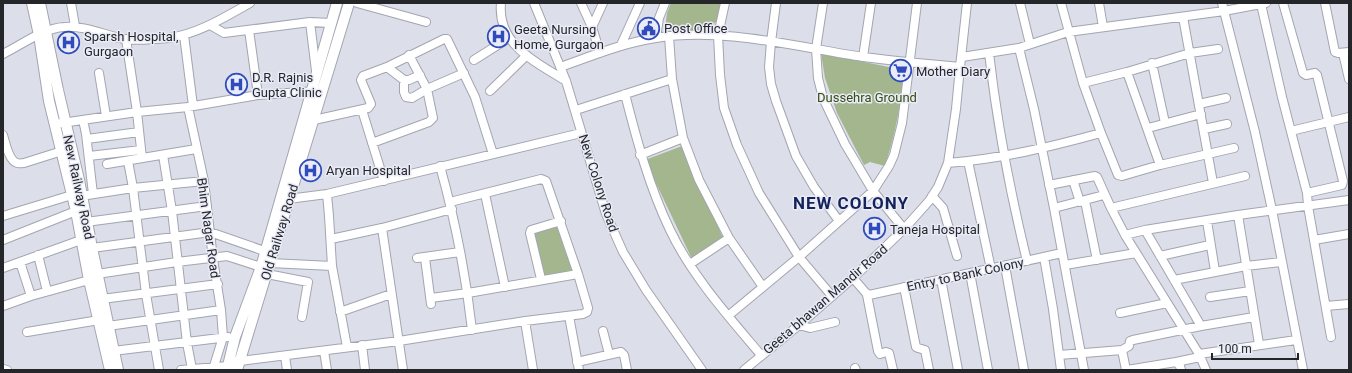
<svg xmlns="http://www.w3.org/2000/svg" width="1352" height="373" font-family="Roboto,sans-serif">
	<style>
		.green { fill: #a3b68d }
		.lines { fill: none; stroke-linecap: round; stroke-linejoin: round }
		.minor-casing { stroke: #a3a5b0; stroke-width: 10 }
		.major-casing { stroke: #a3a5b0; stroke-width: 12 }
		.minor { stroke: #fff; stroke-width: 8 }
		.major { stroke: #fff; stroke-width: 10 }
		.labels { text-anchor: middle; stroke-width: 3; stroke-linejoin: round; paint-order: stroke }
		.poi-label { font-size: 13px; fill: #25262a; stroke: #e9ebf7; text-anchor: start }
		.park-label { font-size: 13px; fill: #354c0f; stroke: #e9ebf7 }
		.street-label { font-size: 13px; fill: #25262a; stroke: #e9ebf7 }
		.district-label { font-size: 17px; font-weight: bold; letter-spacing: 1px; fill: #14235a; stroke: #e9ebf7 }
	</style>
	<rect width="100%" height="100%" fill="#dcdeea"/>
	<path class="green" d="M671,3h50l-2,15 -12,14 -42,-2 2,-17z
		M821,53l82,17c-1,32 -8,65 -18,96l-15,-4 -6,3 -27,-52 -12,-35z
		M682,146l41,92 -31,21 -47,-99z
		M560,227l14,46 -30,5 -11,-47z"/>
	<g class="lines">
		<defs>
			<path id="minor" d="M71,3l4,23
				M357,3l69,19
				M501,3c-4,42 35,59 65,78
				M534,3l32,78 40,133 17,38 23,38 56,80
				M581,3l11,24
				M725,3l-7,32 2,40 4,33 13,37 22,48 40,64 33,39
				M776,3l-5,39 -2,25 2,17 5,17 20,55 18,31 25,34
				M823,3l-7,46 2,29 5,20 22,46 28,47 31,38
				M1020,3l10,41
				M1061,3l22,80 18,50 17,42 4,1 38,-11 74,-17
				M1099,3l4,24
				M1222,3l33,129 17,78 31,160
				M1283,3l20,70 3,2 9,-2 2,2 26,106 -1,4 -35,8
				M1325,3l10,49 3,1 11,-1
				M1261,4l21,93 25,96 1,13 23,131
				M1183,17l30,166
				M310,22l6,49
				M210,25l14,8 86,-11 21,1
				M249,30l9,65
				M184,35l9,71
				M669,36l3,43 5,27 6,32 16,42 30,58 34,49
				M656,38l3,-20 6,-15
				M126,39l11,73 5,46
				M621,45l19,-42
				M1019,48l15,61 20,99 30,162
				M600,53l-8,-26 11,-24
				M989,53c8,70 21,139 38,208
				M1343,53l6,26
				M3,54c18,-9 41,-26 61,-27 20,-2 40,8 60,12 11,2 34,0 45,-1 29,-4 56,-21 81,-35
				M863,57l8,-54
				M962,57l57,-9 49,-16 156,-21 42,-8
				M474,60l35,-22
				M1152,63l13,60
				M387,67l17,13h5l11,-5
				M560,67c32,-11 62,-24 96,-29 66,-11 141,9 207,19 32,4 64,7 97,10
				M1127,72l33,93
				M99,73l7,43
				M404,80v12l2,5 6,1 15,-9 37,-16
				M1083,83l44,-11 63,-19 28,-4
				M490,91l36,-35
				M625,94c12,47 24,92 45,136 22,46 58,86 91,125
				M1199,104l27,-6
				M188,107l16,74 9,78 8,51 2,27 -9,29
				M362,110l22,71
				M576,110l96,-31
				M83,120l3,14 7,60
				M314,120l54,-12 3,-4 -10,-24 2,-4 24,-9 57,-28h3l28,58 18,57
				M55,124l82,-12 51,-5 70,-12 59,-4
				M1148,128l53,-14
				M1204,129l23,-5
				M1291,131l58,-14
				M3,135c2,7 6,26 14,28 1,1 5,0 7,0l38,-12
				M87,139l52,-7
				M372,143l57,-21 4,-4 -6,-29 -18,-34
				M163,155l9,56 15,132 5,26
				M640,155l43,-17
				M89,156l52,-6
				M128,161l5,27 13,106 13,76
				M968,161l23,108
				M948,163c52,-4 102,-16 153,-30
				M107,164l89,-15
				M440,166c15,54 26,109 32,164
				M1073,180l7,22
				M1049,185l46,-9 2,1 14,31 14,27 74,119 7,16
				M327,194l2,22 3,50 15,81
				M485,194l20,93
				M81,196l52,-8 71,-7
				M932,196l11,12 14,48
				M288,199l39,-5 254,-61
				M1085,201l12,59
				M1054,208l50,-13
				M1111,208l134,-32
				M1238,215l21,129
				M3,216l69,-21
				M1207,221l8,50
				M86,222l121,-16
				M382,228l21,142
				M1145,230l56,96
				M1125,235l20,-5 93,-15 111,-15
				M331,239l51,-11 70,-19
				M3,240l73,-29
				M1314,240l35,-6
				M92,248l118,-16 60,21
				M38,255l9,36
				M1160,256l50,-11
				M1044,257l9,52 8,61
				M417,258l43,-6
				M425,258l6,46
				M20,262l11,34
				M270,263l62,3
				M690,264l39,-26
				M1065,265l71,-12
				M1005,266l19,104
				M3,268l78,-28
				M970,273l18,97
				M97,274l80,-12 50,-6 34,11
				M267,274l41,8 -6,35
				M853,278l13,15 3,2 193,-42
				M541,279l-11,-46 1,-3 30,-9
				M941,279l17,91
				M1174,280l72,-14 35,-4
				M904,287l12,60 2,1 7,2 4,20
				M867,295l11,56 2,3 6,-2 3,1 4,17
				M1210,297l40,-6
				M431,298l37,-5 110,-19
				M102,299l116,-15
				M3,306l28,-10 58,-16
				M1326,306l23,-2
				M340,312l51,-18
				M1120,313l47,-10
				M569,316l10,54
				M728,316l71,-59 74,-66 16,-25 5,-11 8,-32 15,-120
				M525,321l8,49
				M799,325l11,3 25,-6
				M108,326l113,-16
				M603,331l6,23
				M27,332l72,-12
				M362,345l3,25
				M1122,350l4,20
				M113,351l115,-14
				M324,351l3,19
				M1199,354l97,-14
				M1059,355l63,-5 7,-4 1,-5 3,-1 68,-14 53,-9
				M285,356l2,14
				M235,361h5l159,-20 126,-20 58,-7 4,-2 1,-4 -10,-34 -32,-93 -5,-2 -91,23
				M577,362l44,-10 3,3 3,15
				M1176,362l24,-5
				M855,368l1,2
				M3,369l4,1
				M181,370l47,-4
				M744,370l55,-45 54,-47 51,-49 25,-28 9,-14 10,-24 8,-54 4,-42 7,-64
				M1127,370l49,-8 4,4 1,4"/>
			<path id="major" d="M32,3l7,32 10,66 27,110 13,69 21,90
				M40,3l18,87 21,90 13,68 26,122
				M227,370l8,-33 26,-70 76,-264
				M237,370l112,-367"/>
		</defs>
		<use href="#minor" class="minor-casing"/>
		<use href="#major" class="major-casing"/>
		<use href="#minor" class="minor"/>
		<use href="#major" class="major"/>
	</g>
	<defs>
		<symbol id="civic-ring" viewBox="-11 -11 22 22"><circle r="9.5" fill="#e9ebf7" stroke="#304cbc" stroke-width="1.5"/><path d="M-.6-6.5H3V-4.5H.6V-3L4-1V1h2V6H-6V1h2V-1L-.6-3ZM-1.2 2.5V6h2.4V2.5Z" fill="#304cbc"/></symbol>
		<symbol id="hospital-ring" viewBox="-11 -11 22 22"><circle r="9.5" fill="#e9ebf7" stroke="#304cbc" stroke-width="1.5"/><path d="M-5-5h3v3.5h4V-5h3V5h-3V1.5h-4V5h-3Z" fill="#304cbc"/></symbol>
		<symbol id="supermarket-ring" viewBox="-11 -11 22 22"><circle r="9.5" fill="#e9ebf7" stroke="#304cbc" stroke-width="1.5"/><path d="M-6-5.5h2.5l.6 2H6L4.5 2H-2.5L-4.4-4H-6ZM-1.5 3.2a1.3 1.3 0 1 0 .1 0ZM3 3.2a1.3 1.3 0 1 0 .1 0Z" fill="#304cbc"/></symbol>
	</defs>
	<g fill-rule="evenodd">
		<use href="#civic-ring" x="636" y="16" width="25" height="25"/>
		<use href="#hospital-ring" x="486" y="24" width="25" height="25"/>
		<use href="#hospital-ring" x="56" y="30" width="25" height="25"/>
		<use href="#supermarket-ring" x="888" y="58" width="25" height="25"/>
		<use href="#hospital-ring" x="224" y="72" width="25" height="25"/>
		<use href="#hospital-ring" x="298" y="158" width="25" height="25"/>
		<use href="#hospital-ring" x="862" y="216" width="25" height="25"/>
	</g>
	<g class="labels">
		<g class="poi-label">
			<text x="664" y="33">Post Office</text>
			<text x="514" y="34">Geeta Nursing<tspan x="514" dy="15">Home, Gurgaon</tspan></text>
			<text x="84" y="41">Sparsh Hospital,<tspan x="84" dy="15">Gurgaon</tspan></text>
			<text x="916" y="76">Mother Diary</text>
			<text x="252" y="82">D.R. Rajnis<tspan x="252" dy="15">Gupta Clinic</tspan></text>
			<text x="326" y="175">Aryan Hospital</text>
			<text x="890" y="234">Taneja Hospital</text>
		</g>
		<g class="park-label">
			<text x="867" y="102">Dussehra Ground</text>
		</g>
		<g class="street-label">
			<text transform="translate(599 183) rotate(72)" y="5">New Colony Road</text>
			<text transform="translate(79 187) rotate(78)" y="5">New Railway Road</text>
			<text transform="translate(209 228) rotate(82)" y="5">Bhim Nagar Road</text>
			<text transform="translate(279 232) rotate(-73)" y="5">Old Railway Road</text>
			<text transform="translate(965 274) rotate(-12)" y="5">Entry to Bank Colony</text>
			<text transform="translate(825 299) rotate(-41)" y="5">Geeta bhawan Mandir Road</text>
		</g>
		<g class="district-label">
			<text x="851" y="209">NEW COLONY</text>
		</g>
	</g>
	<rect width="1352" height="373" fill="none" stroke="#25262a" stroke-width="8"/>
	<path d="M1212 353v6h86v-6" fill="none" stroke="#25262a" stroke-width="2"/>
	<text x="1218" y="353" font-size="12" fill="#25262a" stroke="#e9ebf7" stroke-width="3" paint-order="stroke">100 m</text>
</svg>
